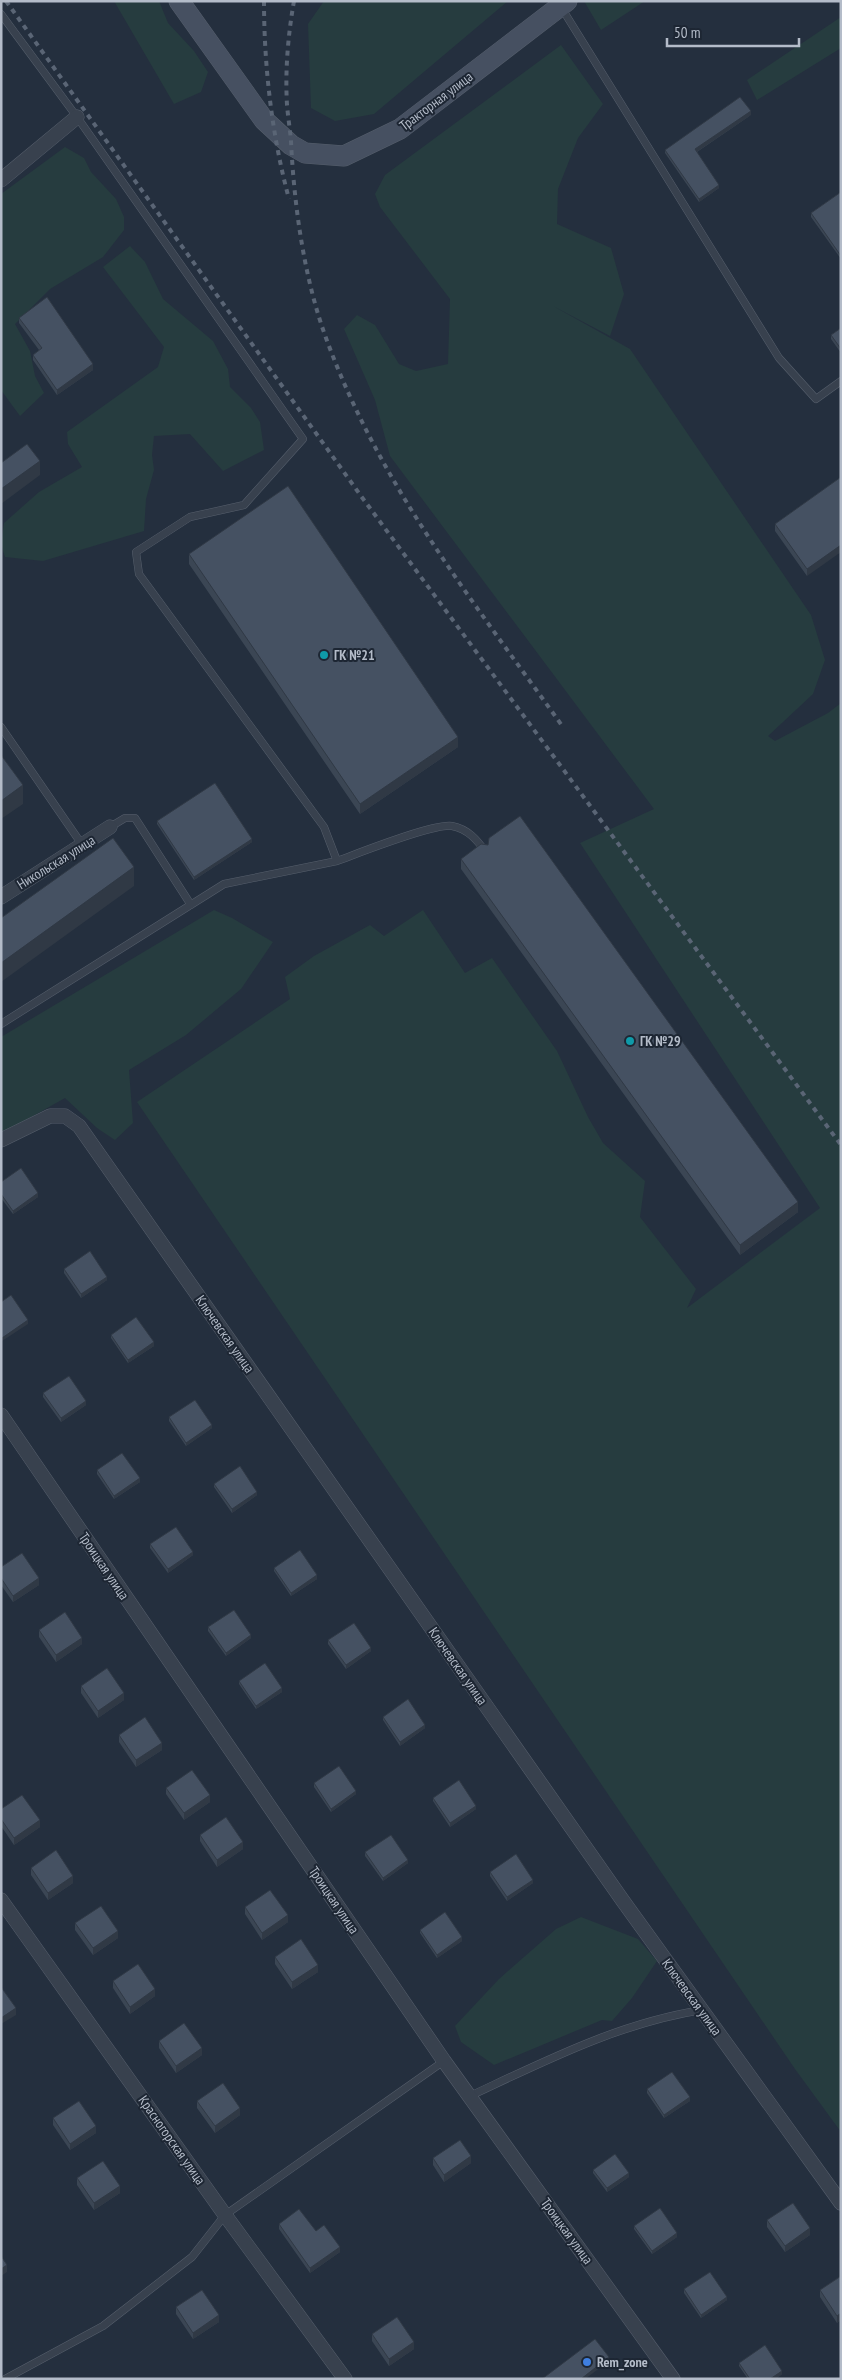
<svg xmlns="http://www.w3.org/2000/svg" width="842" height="2380" font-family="'PT Sans Narrow',sans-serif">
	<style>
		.green { fill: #263c3f }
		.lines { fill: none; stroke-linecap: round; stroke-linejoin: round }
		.lane-casing { stroke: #565f6c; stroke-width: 8 }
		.street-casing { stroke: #565f6c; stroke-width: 15 }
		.secondary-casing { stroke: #565f6c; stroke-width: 21 }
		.lane { stroke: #38414e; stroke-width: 7 }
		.street { stroke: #38414e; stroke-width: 14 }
		.secondary { stroke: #465061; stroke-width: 20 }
		.rail { stroke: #5a6575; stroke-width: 4; stroke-dasharray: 5 5; stroke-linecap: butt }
		.wall { fill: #3b4654 }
		.shaded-wall { fill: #303945 }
		.building { fill: #455162; stroke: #303945 }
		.culture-dot { fill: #0f9aa8; stroke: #1d2633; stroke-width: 2 }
		.shop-dot { fill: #3f7fe0; stroke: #1d2633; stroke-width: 2 }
		.labels { text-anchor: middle; stroke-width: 4; stroke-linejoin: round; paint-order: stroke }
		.street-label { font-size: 14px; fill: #b4bcc9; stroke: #1d2633 }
		.poi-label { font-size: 14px; font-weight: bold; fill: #b4bcc9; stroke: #1d2633; text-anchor: start }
	</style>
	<rect width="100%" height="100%" fill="#242f3e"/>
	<path class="green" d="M114,1h45l9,22 26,28 14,21 -7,20 -27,12z
		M324,1h184l-134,113 -39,7 -24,-13 -3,-84z
		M584,1h61l-44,29z
		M841,17v31l-84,52 -10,-20z
		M561,45l42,59 -25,34 -20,51 -1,35 54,24 13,46 -14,42 -57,-30 77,43 181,266 14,45 -12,34 -45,42 7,5 53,-28 13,-10v1429l-46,-63 -658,-967 153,-103 -5,-22 29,-21 56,-31 14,11 39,-26 42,63 27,-15 65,93 31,66 15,26 42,38 -5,36 56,72 -9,19 133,-100 -240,-365 74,-34 -264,-353 -15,-56 -31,-71 13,-14 18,10 24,39 17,7 32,-7 2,-65 -70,-92 -5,-13 10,-19z
		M65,147l19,11 7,14 25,27 8,18v13l-21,27 -53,32 -35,35 15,27 5,25 9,17 -24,23 -19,-26v-196z
		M130,246l15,16 18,37 50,42 15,28 2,18 21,21 9,14 4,28 -41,21 -33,-37 -36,2 -2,19 2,15 -8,29 -2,32 -101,30 -38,-4 -4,-13 3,-21 35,-31 43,-25 -14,-23 -1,-12 91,-65 6,-20 -61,-80z
		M214,910l18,8 41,24 -32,47 -55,46 -57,35 4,53 -18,17 -18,-12 -32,-30 -64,36v-97z
		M581,1917l57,22 19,22 -25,37 -20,23 -10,-1 -108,45 -33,-23 -6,-16 44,-47 57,-50z"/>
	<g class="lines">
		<defs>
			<path id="lane" d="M561,7l218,351 37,41 25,-18
				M1,14l76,103 226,322 -59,66 -54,12 -54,35 3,22 185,253 13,34 -113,23 -223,140
				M1,727l82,119
				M110,827l15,-9h10l56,87
				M337,861c22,-8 97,-38 115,-35 16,3 25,14 33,25
				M470,2096c75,-35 149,-73 232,-86
				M5,2379l98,-53 89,-69 33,-42 219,-154"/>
			<path id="street" d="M1,180l76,-63
				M1,897l109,-70
				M1,1140l49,-24h15l14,10 544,775 218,302
				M1,1415l443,646 229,318
				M1,1900l224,315 120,164"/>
			<path id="secondary" d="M179,1l85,119 27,25 14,8 39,3 56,-27 167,-128"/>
		</defs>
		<use href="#lane" class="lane-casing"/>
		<use href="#street" class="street-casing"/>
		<use href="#secondary" class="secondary-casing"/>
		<use href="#lane" class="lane"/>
		<use href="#street" class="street"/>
		<use href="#secondary" class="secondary"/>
		<path class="rail" d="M6,1l355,495 480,649
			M264,1c0,66 8,135 25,198
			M294,1c-6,34 -9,69 -7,104 1,12 3,24 4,36 3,64 13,137 35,197 54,148 147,263 237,389"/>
	</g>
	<path class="wall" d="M751,115l-54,37 22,36 -20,14 -34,-49v-3z
		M841,192v67l-30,-42v-4z
		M19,318l74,52 -36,25 -24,-35v-5l6,-5 -20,-27z
		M841,328v25l-10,-14v-4z
		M841,477l-34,99 -32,-45v-7z
		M189,554l269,193 -98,67 -171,-250z
		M157,821l95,21 -58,38 -37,-56z
		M488,845l310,367 -58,43 -279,-386v-10z
		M1,1182l37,15 -25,17 -12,-16z
		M64,1269l43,11 -26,18 -17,-25z
		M111,1335l43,11 -26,17 -17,-25z
		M43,1393l43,12 -25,17 -18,-25z
		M169,1417l43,11 -26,18 -17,-25z
		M97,1470l43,12 -26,17 -17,-25z
		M214,1484l43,11 -25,18 -18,-26z
		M150,1544l43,11 -25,18 -18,-25z
		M1,1567l38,18 -26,17 -12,-17z
		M274,1568l43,11 -26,17 -17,-25z
		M208,1627l43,11 -25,18 -18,-25z
		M39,1630l43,14 -26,18 -17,-25z
		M328,1640l43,11 -25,18 -18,-25z
		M239,1681l43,11 -26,17 -17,-25z
		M81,1686l43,14 -26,18 -17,-25z
		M383,1717l42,11 -25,18 -17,-26z
		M119,1735l43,15 -26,17 -17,-25z
		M314,1783l42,11 -25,18 -17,-25z
		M166,1788l44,14 -26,18 -18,-26z
		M433,1798l43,11 -26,18 -17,-26z
		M1,1809l39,18 -26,18 -13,-19z
		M200,1835l43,14 -26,18 -17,-26z
		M365,1852l43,11 -25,18 -18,-25z
		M31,1868l42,15 -25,17 -17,-25z
		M490,1872l43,11 -26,18 -17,-25z
		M245,1907l43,15 -26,18 -17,-26z
		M75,1923l43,15 -25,17 -18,-25z
		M420,1930l42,11 -25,17 -17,-25z
		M275,1957l43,15 -26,17 -17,-25z
		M113,1981l42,15 -25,18 -17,-26z
		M159,2041l43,14 -26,18 -17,-25z
		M647,2089l43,12 -26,17 -17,-25z
		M197,2101l43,14 -25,18 -18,-25z
		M53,2118l43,15 -26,17 -17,-25z
		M433,2158l38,5 -27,19 -11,-17z
		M593,2170l36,7 -22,15 -14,-19z
		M77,2178l43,15 -26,17 -17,-25z
		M767,2220l43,15 -25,17 -18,-25z
		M279,2224l37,7 24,21 -30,21 -31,-44z
		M634,2226l43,11 -25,17 -18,-25z
		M841,2276v44l-4,3 -17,-26v-7z
		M684,2289l43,11 -26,18 -17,-25z
		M176,2307l43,15 -26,17 -17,-25z
		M372,2334l42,15 -25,17 -17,-25z
		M739,2363l43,11 -6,5h-28l-9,-13z"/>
	<path class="shaded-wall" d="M751,111v4l-56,38v-4z
		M719,185v3l-20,14v-3z
		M93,364v6l-36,25v-5z
		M40,461v14l-39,29v-15z
		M841,545v7l-34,24v-7z
		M458,737v10l-98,67v-10z
		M23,785v19l-22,15v-18z
		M252,839v3l-58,38v-3z
		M134,867v19l-133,96v-19z
		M38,1193v4l-25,17v-3z
		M798,1202v10l-58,43v-10z
		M107,1277v3l-26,18v-4z
		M28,1320v4l-26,17v-3z
		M154,1342v4l-26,17v-3z
		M86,1401v4l-25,17v-4z
		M212,1425v3l-26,18v-3z
		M140,1478v4l-26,17v-3z
		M257,1492v3l-25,18v-4z
		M193,1552v3l-25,18v-4z
		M317,1575v4l-26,17v-3z
		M39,1578v7l-26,17v-6z
		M251,1635v3l-25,18v-3z
		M82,1638v6l-26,18v-7z
		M371,1648v3l-25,18v-4z
		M282,1688v4l-26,17v-3z
		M124,1693v7l-26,18v-7z
		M425,1725v3l-25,18v-4z
		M162,1743v7l-26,17v-7z
		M356,1791v3l-25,18v-3z
		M210,1795v7l-26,18v-7z
		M476,1806v3l-26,18v-4z
		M40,1820v7l-26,18v-7z
		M243,1842v7l-26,18v-7z
		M408,1860v3l-25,18v-3z
		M73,1876v7l-25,17v-7z
		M533,1880v3l-26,18v-4z
		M288,1915v7l-26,18v-7z
		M118,1931v7l-25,17v-7z
		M462,1937v4l-25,17v-3z
		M318,1965v7l-26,17v-7z
		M155,1989v7l-25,18v-7z
		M16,2008v7l-15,9v-6z
		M202,2048v7l-26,18v-7z
		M690,2097v4l-26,17v-3z
		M240,2108v7l-25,18v-7z
		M96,2126v7l-26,17v-6z
		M471,2156v7l-27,19v-7z
		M629,2173v4l-22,15v-4z
		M120,2186v7l-26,17v-7z
		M810,2228v7l-25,17v-6z
		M677,2233v4l-25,17v-3z
		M340,2247v5l-30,21v-5z
		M7,2265v7l-6,4v-7z
		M727,2297v3l-26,18v-3z
		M841,2313v7l-4,3v-7z
		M219,2315v7l-26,17v-6z
		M414,2342v7l-25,17v-7z
		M609,2357v4l-24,18h-4z
		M782,2371v3l-6,5h-6z"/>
	<path class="building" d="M740,97l11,14 -56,38 24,36 -20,14 -34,-49z
		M841,192v64l-30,-43z
		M47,297l46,67 -36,26 -24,-35 9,-7 -23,-30z
		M841,328v21l-10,-14z
		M27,444l13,17 -39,28v-26z
		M841,477v68l-34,24 -32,-45z
		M288,486l170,251 -98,67 -171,-250z
		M1,755l22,30 -22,16z
		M215,783l37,56 -58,38 -37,-56z
		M520,816l278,386 -58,43 -279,-386 20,-15 7,1 1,-7z
		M113,838l21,29 -133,96v-45z
		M21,1168l17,25 -25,18 -12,-17v-12z
		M90,1251l17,26 -26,17 -17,-25z
		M11,1295l17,25 -26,18 -1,-2v-34z
		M136,1317l18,25 -26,18 -17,-25z
		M69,1376l17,25 -25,17 -18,-25z
		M195,1400l17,25 -26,18 -17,-26z
		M122,1453l18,25 -26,18 -17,-26z
		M240,1466l17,26 -25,17 -18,-25z
		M176,1527l17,25 -25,17 -18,-25z
		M300,1550l17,25 -26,18 -17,-25z
		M22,1553l17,25 -26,18 -12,-18v-11z
		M234,1610l17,25 -25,18 -18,-26z
		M65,1612l17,26 -26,17 -17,-25z
		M354,1623l17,25 -25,17 -18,-25z
		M265,1663l17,25 -26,18 -17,-25z
		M107,1668l17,25 -26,18 -17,-25z
		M408,1699l17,26 -25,17 -17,-25z
		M145,1717l17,26 -26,17 -17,-25z
		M339,1766l17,25 -25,18 -17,-26z
		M192,1770l18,25 -26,18 -18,-25z
		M459,1780l17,26 -26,17 -17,-25z
		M22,1795l18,25 -26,18 -13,-19v-10z
		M226,1817l17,25 -26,18 -17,-25z
		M391,1835l17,25 -25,18 -18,-26z
		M56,1850l17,26 -25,17 -17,-25z
		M516,1854l17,26 -26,17 -17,-25z
		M270,1890l18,25 -26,18 -17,-26z
		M101,1906l17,25 -25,17 -18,-25z
		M445,1912l17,25 -25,18 -17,-25z
		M301,1939l17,26 -26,17 -17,-25z
		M138,1964l17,25 -25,18 -17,-26z
		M1,1987l15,21 -15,10z
		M184,2023l18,25 -26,18 -17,-25z
		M672,2072l18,25 -26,18 -17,-26z
		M223,2083l17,25 -25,18 -18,-25z
		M79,2101l17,25 -26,18 -17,-26z
		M460,2140l11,16 -27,19 -11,-17z
		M615,2154l14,19 -22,15 -14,-18z
		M103,2161l17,25 -26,17 -17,-25z
		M793,2203l17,25 -25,18 -18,-26z
		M660,2208l17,25 -25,18 -18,-25z
		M299,2209l17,22 8,-6 16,22 -30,21 -31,-44z
		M1,2256l6,9 -6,4z
		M710,2272l17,25 -26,18 -17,-26z
		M841,2276v37l-4,3 -17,-26z
		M202,2290l17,25 -26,18 -17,-26z
		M397,2317l17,25 -25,17 -17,-25z
		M595,2339l14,18 -28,22h-39z
		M765,2345l17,26 -12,8h-20l-11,-16z"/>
	<g class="culture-dot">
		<circle cx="324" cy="655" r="5"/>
		<circle cx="630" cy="1041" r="5"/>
	</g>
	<circle class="shop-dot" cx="587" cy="2362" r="5"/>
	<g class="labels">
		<g class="street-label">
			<text transform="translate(436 101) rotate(-37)" y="5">Тракторная улица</text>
			<text transform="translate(56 862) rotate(-32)" y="5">Никольская улица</text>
			<text transform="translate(225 1334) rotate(55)" y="5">Ключевская улица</text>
			<text transform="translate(104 1566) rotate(56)" y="5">Троицкая улица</text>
			<text transform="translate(458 1666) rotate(55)" y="5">Ключевская улица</text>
			<text transform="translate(334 1900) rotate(56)" y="5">Троицкая улица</text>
			<text transform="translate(692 1997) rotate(54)" y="5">Ключевская улица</text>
			<text transform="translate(172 2140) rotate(55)" y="5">Красногорская улица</text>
			<text transform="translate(567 2231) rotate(54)" y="5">Троицкая улица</text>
		</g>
		<g class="poi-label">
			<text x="334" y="660">ГК №21</text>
			<text x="640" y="1046">ГК №29</text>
			<text x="597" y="2367">Rem_zone</text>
		</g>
	</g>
	<rect width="842" height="2380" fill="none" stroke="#b4bcc9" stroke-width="5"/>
	<path d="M667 38v8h132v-8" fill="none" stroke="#b4bcc9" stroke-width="2.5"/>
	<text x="674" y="38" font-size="15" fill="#b4bcc9" stroke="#1d2633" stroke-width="4" paint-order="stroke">50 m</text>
</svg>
